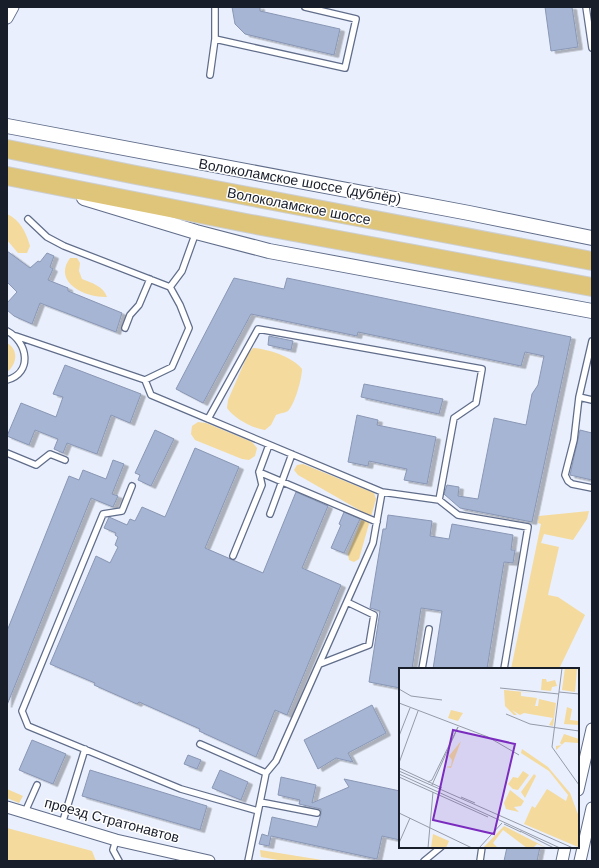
<svg xmlns="http://www.w3.org/2000/svg" width="599" height="868" font-family="Helvetica,sans-serif">
	<style>
		.green { fill: #f4da9d }
		.building { fill: #a6b5d4; stroke: #8997b5; filter: url(#shadow) }
		.lines { fill: none; stroke-linecap: round; stroke-linejoin: round }
		.service-casing { stroke: #606d8a; stroke-width: 8 }
		.minor-casing { stroke: #606d8a; stroke-width: 13 }
		.tertiary-casing { stroke: #606d8a; stroke-width: 16 }
		.primary-casing { stroke: #ccced0; stroke-width: 20 }
		.service { stroke: #fff; stroke-width: 5.5 }
		.minor { stroke: #fff; stroke-width: 11 }
		.tertiary { stroke: #fff; stroke-width: 14 }
		.primary { stroke: #dfc57a; stroke-width: 18 }
		.labels { text-anchor: middle; stroke-width: 3; stroke-linejoin: round; paint-order: stroke }
		.street-label { font-size: 14px; fill: #181e2a; stroke: #fff }
		.inset-road { fill: none; stroke: #959ba8; stroke-width: 1 }
		.view { fill: #7b2cbf; fill-opacity: 0.15; stroke: #7b2cbf; stroke-width: 2 }
		.inset-edge { fill: none; stroke: #181e2a; stroke-width: 2 }
	</style>
	<defs>
		<filter id="shadow"><feDropShadow dx="4.5" dy="2.5" stdDeviation="0" flood-color="#0004"/></filter>
	</defs>
	<rect width="100%" height="100%" fill="#e9effc"/>
	<path class="green" d="M7,214c13,6 19,18 23,32l-3,7h-9l-11,-13z
		M70,258h7l3,5 -1,8 3,8c10,4 21,7 25,18 -21,1 -55,-14 -37,-39z
		M7,343c12,7 10,21 0,29z
		M253,348c15,1 40,9 49,21 0,9 -7,35 -14,42 -3,2 -8,2 -12,4l-5,10 -6,5c-13,-2 -30,-11 -38,-22l1,-8 20,-46z
		M198,422l8,1 46,19 5,6 -2,8 -6,4 -7,-1 -47,-19 -4,-6 1,-8z
		M303,464l71,29 2,6 -17,60 -5,3 -5,-2 -1,-6 15,-38 -2,-5 -63,-36 -4,-5 3,-5z
		M589,511l-2,8 -14,21 -29,-6 -3,9 18,4 -11,48 10,2 27,18 -26,54h-48l30,-145 -3,-1 1,-7z
		M7,789l16,7 -4,7 -12,-5z
		M7,828l85,23 4,10h-89z
		M260,850l68,11h-44l-23,-4z"/>
	<path class="building" d="M232,7h28v4l80,18 -6,26 -89,-21 -10,-10z
		M545,7h27l6,40 -27,4z
		M7,251l23,17 8,-7 2,1 7,-9 7,3 -4,11 3,2 -5,11 20,8v3l54,22 -6,19 -76,-29 -8,21 -18,-8 -7,-6v-7l10,-11 -10,-10z
		M234,278l50,11 3,-11 284,59 -39,185 -72,-14 -16,-14 3,-9 12,2 -1,9 20,3 16,-81 32,7 6,-31 6,-9 6,-29 -19,-4 -4,14 -163,-34 -1,4 -106,-22 -48,89 -27,-14z
		M269,336l24,5 -2,9 -23,-5z
		M65,365l76,29 -11,29 -19,-8 -14,39 -30,-11 -4,10 -9,-4 4,-10 -23,-9 -6,15 -22,-9 14,-33 35,14 7,-20 -10,-3z
		M364,384l79,15 -4,15 -78,-17z
		M357,415l21,5 -1,5 59,12 -9,47 -23,-4 3,-11 -38,-8 -1,5 -20,-4z
		M155,430l19,9 -23,47 -13,-6 2,-5 -5,-2z
		M580,430l12,3v47l-22,-5z
		M195,448l44,19 -34,81 58,25 33,-81 32,14 -26,62 39,17 -54,130 -12,-5 -19,47 -57,-26 1,-2 -61,-27 -2,2 -43,-19 1,-2 -45,-19 46,-108 14,7 8,-16 -3,-2 3,-8 -3,-2 1,-2 -12,-5 5,-11 18,8 3,-6 5,2 7,-14 23,10z
		M113,460l11,4 -12,30 6,2 -5,11 -22,-9 -84,207v-74l62,-155 10,4 4,-10 23,9z
		M344,512l16,7 -16,34 -13,-5 10,-23 -2,-1z
		M388,515l44,6 -2,15 19,3 3,-15 61,11 -2,15h4l-2,13 -9,-1 -17,107h-54l9,-58 -21,-3 -9,61h-12v19l-31,-6 11,-71 -10,-3 13,-79h3z
		M372,705l14,28 -38,20 5,9 -17,-4 -18,11 -14,-29z
		M32,740l34,14 -13,30 -34,-14z
		M188,755l13,5 -4,9 -13,-5z
		M90,770l117,36 -7,24 -118,-34z
		M220,770l28,12 -7,18 -29,-12z
		M281,777l35,8 -4,18 37,-16 -5,-8 56,12v49l-18,-4 -5,23 -106,-23 -2,10 -10,-2 3,-10 6,2 4,-19 45,10 4,-13v-5l-22,-5 1,-4 -22,-5z
		M507,847h33l-3,14h-33z"/>
	<g class="lines">
		<defs>
			<path id="service" d="M586,7l6,41
				M215,39l130,29 11,-49 -51,-12
				M210,75l5,-36v-32
				M170,287l12,-16 14,-39
				M125,328l5,-13 9,-10 11,-26
				M7,331c21,11 26,42 0,49
				M16,336l129,44 27,-13 17,-39 -9,-23 -10,-18 -106,-41 -17,-9 -19,-18
				M592,341l-13,56 -5,43 -9,35 3,6 4,3 20,4
				M145,380l6,15 231,97
				M579,397l13,3
				M208,419l50,-90 224,40 -6,34 -22,15 -15,82
				M269,445l-10,27 118,50
				M7,453l29,12 14,-11 15,6
				M132,486l-10,25 -19,3 -81,197 6,15 153,63 77,22
				M270,514l22,-60
				M233,556l29,-71 -3,-13
				M320,664l49,-19 5,-30 -27,-13
				M422,669l7,-40
				M200,744l66,29 -18,88
				M266,773l10,-12 97,-218 9,-51 57,8 19,15 70,12 -24,142
				M260,802l57,11
				M25,812l12,-27
				M62,824l23,-75
				M116,840l-3,10 6,11
				M424,861l17,-14
				M480,861l2,-14"/>
			<path id="minor" d="M7,18l6,-11
				M578,790l14,-61
				M7,807l109,33 93,21
				M562,861l3,-14
				M580,861l12,-53"/>
			<path id="tertiary" d="M7,126l462,87 123,25
				M84,198l112,34 73,19 323,60"/>
			<path id="primary" d="M7,149l129,26 456,86
				M7,176l239,47 346,64"/>
		</defs>
		<use href="#service" class="service-casing"/>
		<use href="#minor" class="minor-casing"/>
		<use href="#tertiary" class="tertiary-casing"/>
		<use href="#primary" class="primary-casing"/>
		<use href="#service" class="service"/>
		<use href="#minor" class="minor"/>
		<use href="#tertiary" class="tertiary"/>
		<use href="#primary" class="primary"/>
	</g>
	<g class="labels">
		<g class="street-label">
			<text transform="translate(300 181) rotate(10)" y="5">Волоколамское шоссе (дублёр)</text>
			<text transform="translate(299 206) rotate(11)" y="5">Волоколамское шоссе</text>
			<text transform="translate(112 820) rotate(15)" y="5">проезд Стратонавтов</text>
		</g>
	</g>
	<g transform="translate(399 668)">
		<rect width="180" height="180" fill="#e9effc"/>
		<path d="M166,0h12l-2,24 -13,-2zM143,11h4l1,3 8,-2 2,6 -5,1 -1,4 -10,-1zM105,22l32,3 -15,-1v4l16,2 -2,8h3l1,-7 17,4 -3,23 -4,-1 4,-7 -29,-5 -4,2 -8,-5 5,5h-3l-9,-9zM168,39l5,2 -2,11 9,1v4l-15,-1zM52,42l12,3 -5,8 -10,-3zM165,66l15,5 -1,4 -13,-1 -9,8v-4l6,-1 -2,-2zM62,73l-10,27 -5,-1 5,-1 1,-6 -3,-4zM123,81l26,18 22,26 9,24 -1,30 -54,-23 8,-18 3,2 12,-19 19,12 2,-6 -19,-24 -28,-18zM124,103l6,4 -11,15 -5,-1 -5,-5 5,-7 5,1zM135,106l2,2 -11,22 -4,-6zM111,122l14,11 -3,5 -7,1 5,5 -13,-3 -2,-6zM105,158l43,22 -10,-4 -4,4h-6l-24,-18 -10,13 5,5h-15zM34,166l16,7 -3,7h-15z" fill="#f4da9d"/>
		<path class="inset-road" d="M163,0l-10,79 27,38M101,20l59,6M0,21l12,7 31,4M160,24l20,2M0,35l89,34 31,18M107,46l24,10 49,7M0,68l11,-28M0,95l19,-52M0,100l43,20M0,103l174,77M0,106l161,74M0,109l89,40M29,114l4,-2 26,-53M33,117l26,-58M62,129l14,6M0,145l73,35M105,156l17,8M121,163l34,17M0,175l11,-25M29,180l5,-56M80,180l23,-25"/>
		<path class="view" d="M54,62l62,14 -21,90 -61,-14z"/>
		<rect width="180" height="180" class="inset-edge"/>
	</g>
	<rect width="599" height="868" fill="none" stroke="#181e2a" stroke-width="16"/>
</svg>
